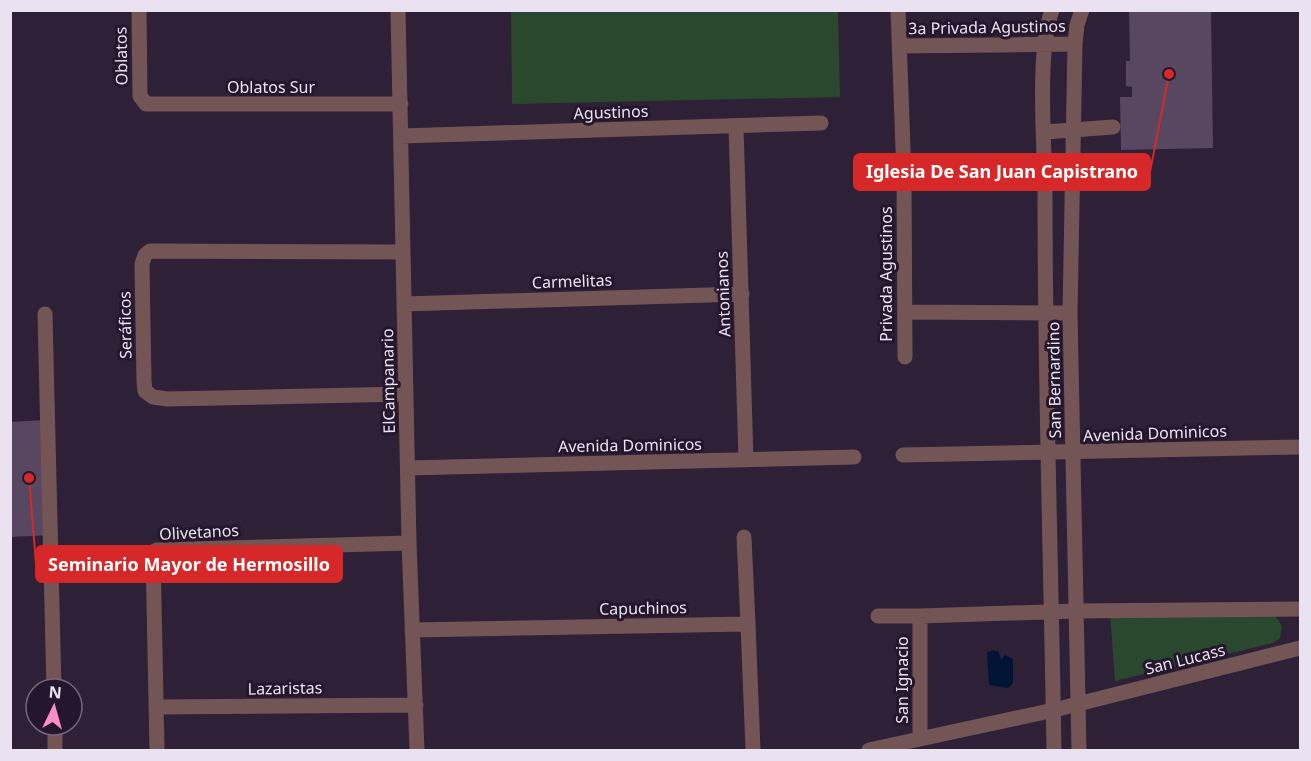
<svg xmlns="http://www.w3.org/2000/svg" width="1311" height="761" font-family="'Noto Sans',sans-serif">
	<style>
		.green { fill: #29482e }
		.water { fill: #001536 }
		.building { fill: #574760 }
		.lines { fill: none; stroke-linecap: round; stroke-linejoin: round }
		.minor { stroke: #745556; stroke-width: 15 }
		.labels { text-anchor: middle; stroke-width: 6; stroke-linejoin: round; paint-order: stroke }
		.street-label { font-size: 16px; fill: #ebe2f1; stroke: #24162c }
		.leader { fill: none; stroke: #d62828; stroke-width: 2 }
		.callout-dot { fill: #d62828; stroke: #24162c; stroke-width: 2 }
		.callout { fill: #d62828; stroke: #d62828; stroke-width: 2 }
		.callout-label { font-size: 18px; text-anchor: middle; font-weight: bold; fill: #fff }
	</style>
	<rect width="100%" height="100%" fill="#2e2036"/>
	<path class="green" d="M511,11h327l2,86 -328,7z
		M1110,613l164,1 8,12 -2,12 -7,5 -158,38z"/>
	<path class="water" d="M993,650l6,2 2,8 4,-5 8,4v24l-5,5 -19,-3 -2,-32z"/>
	<path class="building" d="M1129,10h82l2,138 -92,2 -1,-53h12v-10l-6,-1v-25h4z
		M45,420l6,115 -41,2v-115z"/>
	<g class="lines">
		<path class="minor" d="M139,10l1,86 6,8h255
			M398,10l11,533 8,207
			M898,10l6,166 1,181
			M1052,10c-16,46 -7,136 -7,186 0,185 6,370 9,554
			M900,46l175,-2
			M736,127l10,333
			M1045,132l68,-5
			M401,136l420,-13
			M904,176l167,2
			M403,252l-253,-1 -5,4 -3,9 2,117 1,10 8,6 14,2 239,-5
			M404,304l338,-10
			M905,312l165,1
			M45,314l9,375
			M903,455l397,-8
			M408,468l446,-11
			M744,537l4,87
			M878,616h42
			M412,630l336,-6 5,126
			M156,707l260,-2
			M55,725v25
			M920,739v-123l156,-5 224,-2
			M157,750l-4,-198 4,-2 252,-7
			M869,750l185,-40 246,-62
			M1079,750l-9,-437 5,-269 2,-19 5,-15"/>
	</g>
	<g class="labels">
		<g class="street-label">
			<text transform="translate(987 27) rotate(-1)" y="6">3a Privada Agustinos</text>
			<text transform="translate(121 56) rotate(-91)" y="6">Oblatos</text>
			<text x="271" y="93">Oblatos Sur</text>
			<text transform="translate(611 112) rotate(-2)" y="6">Agustinos</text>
			<text transform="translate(886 274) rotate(-90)" y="6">Privada Agustinos</text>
			<text transform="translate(572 281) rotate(-2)" y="6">Carmelitas</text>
			<text transform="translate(723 294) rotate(-92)" y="6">Antonianos</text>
			<text transform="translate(125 325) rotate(-91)" y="6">Seráficos</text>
			<text transform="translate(1054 380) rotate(-91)" y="6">San Bernardino</text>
			<text transform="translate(388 381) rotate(-91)" y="6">ElCampanario</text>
			<text transform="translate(1155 433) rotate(-2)" y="6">Avenida Dominicos</text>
			<text transform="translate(630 445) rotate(-1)" y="6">Avenida Dominicos</text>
			<text transform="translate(199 532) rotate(-3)" y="6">Olivetanos</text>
			<text transform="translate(643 608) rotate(-1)" y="6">Capuchinos</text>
			<text transform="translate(1185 659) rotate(-14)" y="6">San Lucass</text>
			<text transform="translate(902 680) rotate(-90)" y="6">San Ignacio</text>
			<text transform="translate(285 688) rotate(-1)" y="6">Lazaristas</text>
		</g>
	</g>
	<path class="leader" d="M1169 74L1150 172M29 478L36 564"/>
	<g class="callout-dot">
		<circle cx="1169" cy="74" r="6"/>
		<circle cx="29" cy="478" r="6"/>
	</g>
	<g class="callout">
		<rect x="854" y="154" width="296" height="36" rx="6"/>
		<rect x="36" y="546" width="306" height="36" rx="6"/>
	</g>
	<g class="callout-label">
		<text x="1002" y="178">Iglesia De San Juan Capistrano</text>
		<text x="189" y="571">Seminario Mayor de Hermosillo</text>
	</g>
	<rect width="1311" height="761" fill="none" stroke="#ebe2f1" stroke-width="24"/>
	<g transform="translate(54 707) rotate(5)"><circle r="28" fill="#24162c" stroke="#74687b" stroke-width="1.5"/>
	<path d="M0-4.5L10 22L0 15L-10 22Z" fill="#fa8fc7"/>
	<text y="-9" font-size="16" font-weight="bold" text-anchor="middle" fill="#ebe2f1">N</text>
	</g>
</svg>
